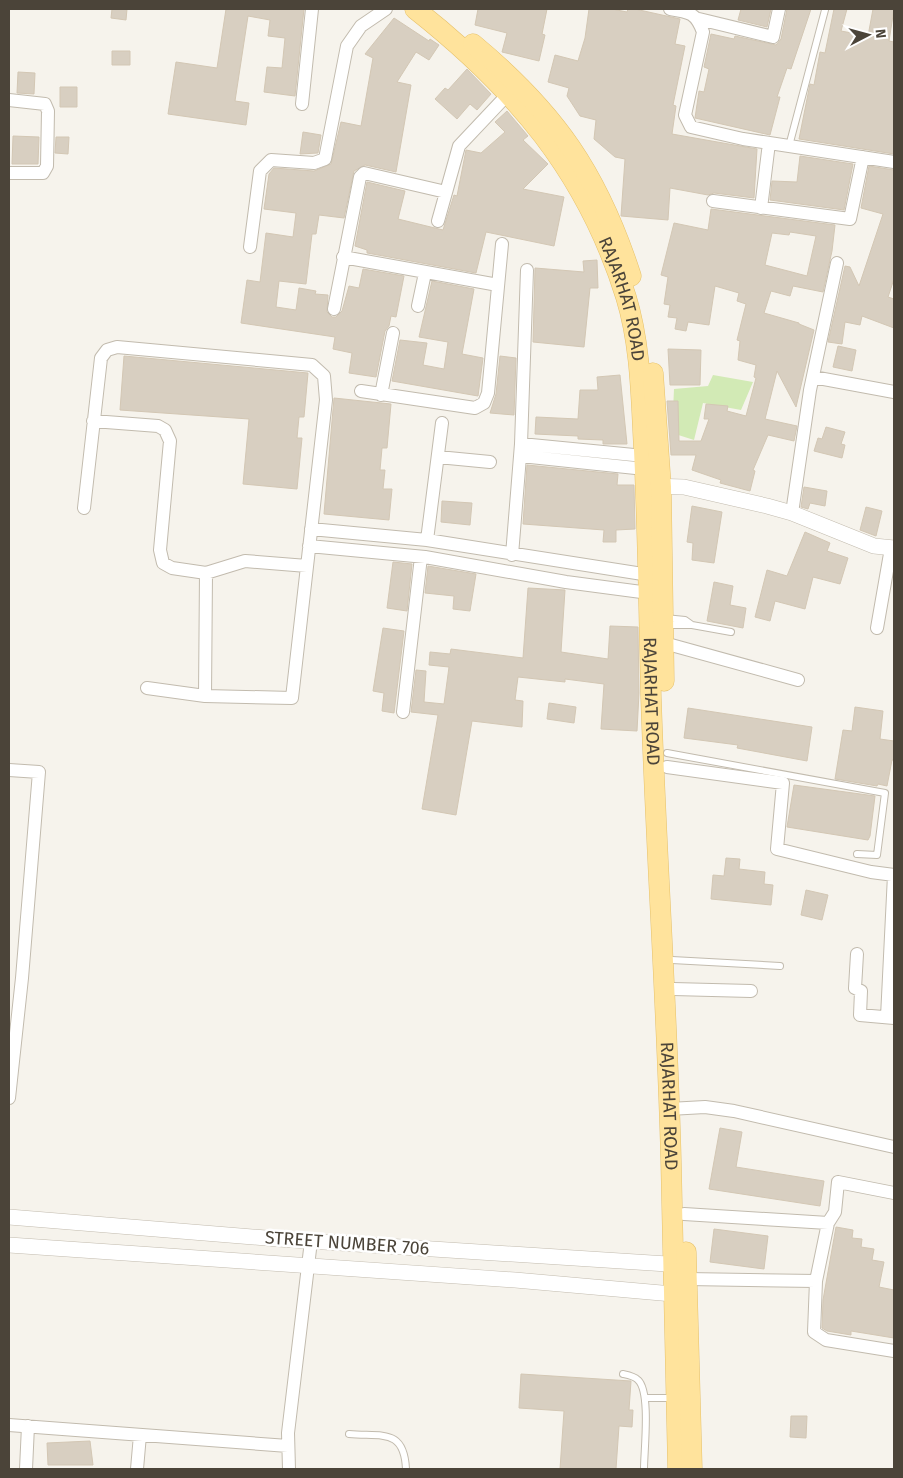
<svg xmlns="http://www.w3.org/2000/svg" width="903" height="1478" font-family="'Fira Sans',sans-serif">
	<style>
		.green { fill: #d2eab5 }
		.building { fill: #d8cfc1; stroke: #d3c7b4; fill-rule: evenodd }
		.lines { fill: none; stroke-linecap: round; stroke-linejoin: round }
		.service-casing { stroke: #c2bbae; stroke-width: 8 }
		.minor-casing { stroke: #c2bbae; stroke-width: 14 }
		.tertiary-casing { stroke: #c2bbae; stroke-width: 16 }
		.primary-casing { stroke: #e6c16a; stroke-width: 21 }
		.service { stroke: #fff; stroke-width: 6 }
		.minor { stroke: #fff; stroke-width: 12 }
		.tertiary { stroke: #fff; stroke-width: 15 }
		.primary { stroke: #ffe39c; stroke-width: 20 }
		.labels { text-anchor: middle; stroke-width: 5; stroke-linejoin: round; paint-order: stroke }
		.street-label { font-size: 18px; fill: #4b4439; stroke: #fff }
	</style>
	<rect width="100%" height="100%" fill="#f6f3ec"/>
	<path class="green" d="M713,375l40,7 -12,28 -38,-7 -9,37 -22,-7 2,-44 34,-3z"/>
	<path class="building" d="M112,9h15l-1,11 -15,-2z
		M226,9h78l-9,87 -31,-4 3,-25 15,1 3,-30 -17,-2 2,-16 -22,-4 -13,85 14,2 -3,22 -78,-11 8,-52 41,6z
		M478,9h69l-5,25 3,1 -6,26 -37,-9 5,-19 -32,-8z
		M589,9h23l15,3 1,-3h7l45,10 -5,25 10,2 -12,59 3,1 -4,28 85,15 -3,49 -40,-5 -6,2 -38,-7 -2,32 -47,-4 4,-57 -10,-2 -21,-18 2,-19 -16,-4 -13,-20 2,-8 -21,-6 7,-27 23,6 7,-23z
		M741,9h30l-4,18 -29,-7z
		M787,9h24l-20,60 -4,-1 -10,29h3l-10,38 -75,-17 4,-27 5,1 5,-23 -5,-2 7,-33 23,5 1,-3 41,9 5,-6z
		M834,9h13l-6,22 27,5 5,-27h21l-5,32 5,1v112l-95,-15 11,-55 4,1 6,-33 5,1z
		M394,18l35,23 1,-2 9,6 -10,15 -13,-8 -19,30 14,3 -15,87 -31,-7 -11,6 -10,47 -25,-3 -3,19h-4l-6,50 -27,-3 -3,26 20,3 3,-22 17,3 -1,3 13,1 -1,17 5,5h4l6,-6 7,-25 10,2 4,-19 41,7 -8,41 -5,-1 -2,10 -4,5 -9,46 -27,-4 3,-20 -19,-4 2,-12 -94,-14 6,-43 13,2 6,-49 27,4 3,-24 -32,-4 5,-35 5,-6 40,3 17,-7 10,-42 20,4 12,-68 -8,-4z
		M112,51h18v14h-18z
		M467,69l24,25 -14,16 -7,-6 -13,15 -22,-20 10,-11 3,2z
		M18,72l17,1 -1,21 -17,-1z
		M60,87h17v20h-17z
		M507,111l21,25 -5,4 25,24 -25,25 41,8 -10,49 -68,-14 -10,41 -109,-20v-3l-12,-4 12,-64 38,9 -7,28 45,11 11,-35 3,1 9,-46 15,3 24,-21 -10,-10z
		M303,132l18,3 -3,18 -18,1z
		M13,136l26,1 -1,27h-26z
		M56,137h13l-1,17 -13,-1z
		M800,156l53,8 -9,46 -74,-10 2,-19 25,1z
		M869,166l25,4v109l-6,18 6,2v29l-32,-12 -2,9 -15,-3 -3,22 -14,-2 17,-76 5,1 9,19 24,-72 -22,-6z
		M711,209l124,16 -3,26 -9,41 -30,-6 -3,10 -19,-5 -7,22 35,10v1l15,6 -18,77 -19,-36 -12,48 32,7 -3,15 -26,-6 -15,35 2,1 -5,20 -30,-8 1,-3 -29,-10 4,-15h-25l-4,-54h11l1,40h22l8,-22h-5l2,-15 22,2 -1,5 19,5 10,-38 -2,-1 2,-12 -18,-5 2,-19 -3,-1 9,-36 -9,-3 2,-8 -24,-7 -6,39 -21,-3 -2,9 -11,-2 2,-11 -9,-1 2,-12 -6,-1 4,-27 -7,-2 13,-52 34,7zM790,232l26,4 -9,40 -42,-11 7,-32 17,2z
		M597,260l1,28h-8l-6,59 -51,-5 2,-74 49,4 -1,-11z
		M432,281l42,8 -12,65 21,4 -5,38 -86,-15 8,-41 27,3 -4,22 21,4 4,-27 -29,-5z
		M838,346l18,4 -4,21 -19,-4z
		M668,349l33,1 -1,35h-30z
		M124,356l184,17 -4,44h-5l-2,21h5l-5,51 -54,-5 6,-65 -129,-9z
		M500,356l16,2 -2,57 -24,-2 6,-19z
		M620,375l7,69h-24v-4l-25,-1v-3l-43,-2 1,-17 42,2 2,-29h18l-1,-13z
		M334,398l57,6 -4,44h-5l-2,22h5l-2,19h9l-3,31 -65,-6z
		M826,427l19,5 -4,12 4,1 -3,13 -28,-7 4,-13 4,1z
		M527,465l91,9 -1,11h17l1,44 -19,1v12h-13l1,-12 -81,-6z
		M804,487l23,4 -2,15 -15,-3 -2,6 -7,-2z
		M442,501l30,2 -2,22 -29,-3z
		M692,506l30,6 -8,51 -22,-3 1,-17 -6,-1z
		M866,507l16,4 -6,25 -16,-6z
		M805,532l25,11 -3,8 21,7 -8,26 -27,-7 -8,32 -30,-8 -5,20 -15,-4 12,-47 20,6z
		M393,562l19,2 -5,47 -20,-3z
		M428,566l48,8 -6,37 -17,-2 1,-13 -29,-3z
		M714,582l19,4 -3,19 16,3 -3,20 -36,-7z
		M528,588l37,2 -4,62 47,7 2,-33 28,1 1,66 -2,38 -36,-2 3,-45 -39,-5v3l-47,-5 -3,23 8,1 -1,26 -50,-6 -16,94 -34,-6 16,-94 -27,-3 5,-42 10,1 -2,31 20,2 5,-37 -20,-2 1,-13 20,2 1,-5 72,9z
		M383,628l21,3 -10,82 -12,-2 2,-18 -11,-2z
		M549,703l27,4 -2,16 -27,-4z
		M855,707l28,4 -3,28 14,2v19h-2l-5,26 -9,-2 -1,2 -42,-7 8,-49 9,1z
		M688,708l124,19 -5,34 -70,-13 1,-3 -54,-7z
		M794,785l81,11 -5,40 -2,4 -81,-13z
		M726,858l14,1 -1,10 26,3 -1,12 9,1 -2,20 -60,-6 2,-24 11,1z
		M806,890l22,5 -6,25 -21,-5z
		M720,1128l22,4 -6,35 88,14 -4,25 -111,-17z
		M836,1227l17,3 -1,8 10,1 -1,8 13,2 -2,11 12,2 -5,25 15,3v48l-43,-7v4l-24,-4 -5,-3 1,-28z
		M714,1229l54,7 -4,33 -54,-7z
		M521,1374l110,7 -2,29h4l-1,17 -13,-1 -3,43h-56l4,-58 -45,-3z
		M791,1416h16l-1,22 -16,-1z
		M90,1441l3,24h-45l-1,-22z"/>
	<g class="lines">
		<defs>
			<path id="service" d="M789,146l36,-136
				M665,618l20,2 7,5 39,7
				M666,625h26
				M667,753l218,40 -8,62 -20,-1
				M672,960l108,6
				M623,1374c5,1 11,2 15,6 13,12 6,70 6,89
				M645,1398h29
				M349,1434c33,3 55,-6 57,35"/>
			<path id="minor" d="M670,9c20,3 26,4 33,23l-18,83 6,12 52,12 151,23
				M699,19l74,18 6,-28
				M9,100l36,4 3,7 -1,55 -4,7h-34
				M302,104l10,-95
				M713,201l137,18 13,-62
				M761,208l8,-65
				M438,221l21,-75 49,-52
				M250,247l10,-76 11,-11 43,3 11,-4 22,-113 14,-20 25,-17
				M343,257l155,28
				M418,306l7,-33
				M334,309l26,-132 4,-4 82,19
				M813,377l81,15
				M361,391l114,17 9,-5 4,-10 14,-149
				M381,395l12,-62
				M93,421l65,5 7,4 5,11 -10,109 3,13 9,5 34,5 39,-12 62,5
				M521,444l123,12
				M521,456l124,13
				M438,457l52,5
				M84,508l17,-150 6,-8 10,-3 195,18 12,11 2,24 -34,298 -87,-2
				M792,513l18,-123 27,-127
				M311,529l116,11 222,35
				M427,540l15,-117
				M309,546l116,11 141,25 83,11
				M512,555l9,-111 6,-174
				M877,628l14,-80
				M664,643l134,37
				M147,688l58,8 1,-123
				M403,712l18,-155
				M667,767l116,16 -6,66 94,23 23,3
				M9,770l30,2 -17,206 -13,120
				M857,954l-2,34 6,3 -1,24 34,3
				M673,989l78,2
				M887,1017l7,-142
				M669,1109l36,-2 29,4 160,36
				M684,1214l144,9 7,-11 3,-30 56,11
				M828,1223l-12,58 -2,51 12,8 68,11
				M687,1279l129,2
				M9,1425l279,21
				M26,1469l2,-43
				M137,1469l3,-34
				M289,1469l-1,-36 23,-192"/>
			<path id="tertiary" d="M650,486l34,1 83,19 25,7 82,33 20,2
				M9,1217l269,22 405,26
				M9,1245l506,35 169,15"/>
			<g id="primary">
				<path id="s1" d="M415,9c100,79 172,163 211,288 15,49 15,101 18,153 4,82 5,164 7,247 5,154 16,309 20,463 3,103 4,206 7,309"/>
				<path d="M473,44c83,69 125,130 158,232"/>
				<path d="M653,373l8,114 3,194"/>
				<path d="M686,1252l6,217"/>
			</g>
		</defs>
		<use href="#service" class="service-casing"/>
		<use href="#minor" class="minor-casing"/>
		<use href="#tertiary" class="tertiary-casing"/>
		<use href="#primary" class="primary-casing"/>
		<use href="#service" class="service"/>
		<use href="#minor" class="minor"/>
		<use href="#tertiary" class="tertiary"/>
		<use href="#primary" class="primary"/>
	</g>
	<g class="labels">
		<g class="street-label">
			<text dy="6" stroke="none"><textPath href="#s1" startOffset="364">RAJARHAT ROAD</textPath></text>
			<text dy="6" stroke="none"><textPath href="#s1" startOffset="769">RAJARHAT ROAD</textPath></text>
			<text dy="6" stroke="none"><textPath href="#s1" startOffset="1174">RAJARHAT ROAD</textPath></text>
			<text transform="translate(347 1243) rotate(4)" y="6">STREET NUMBER 706</text>
		</g>
	</g>
	<rect width="903" height="1478" fill="none" stroke="#4b4439" stroke-width="20"/>
	<g transform="translate(868 35) rotate(84)" stroke="#ffffff" stroke-width="4" paint-order="stroke">
	<path d="M0-4L9 19L0 12L-9 19Z" fill="#4b4439"/>
	<text y="-8" font-size="14" font-weight="bold" text-anchor="middle" fill="#4b4439">N</text>
	</g>
</svg>
